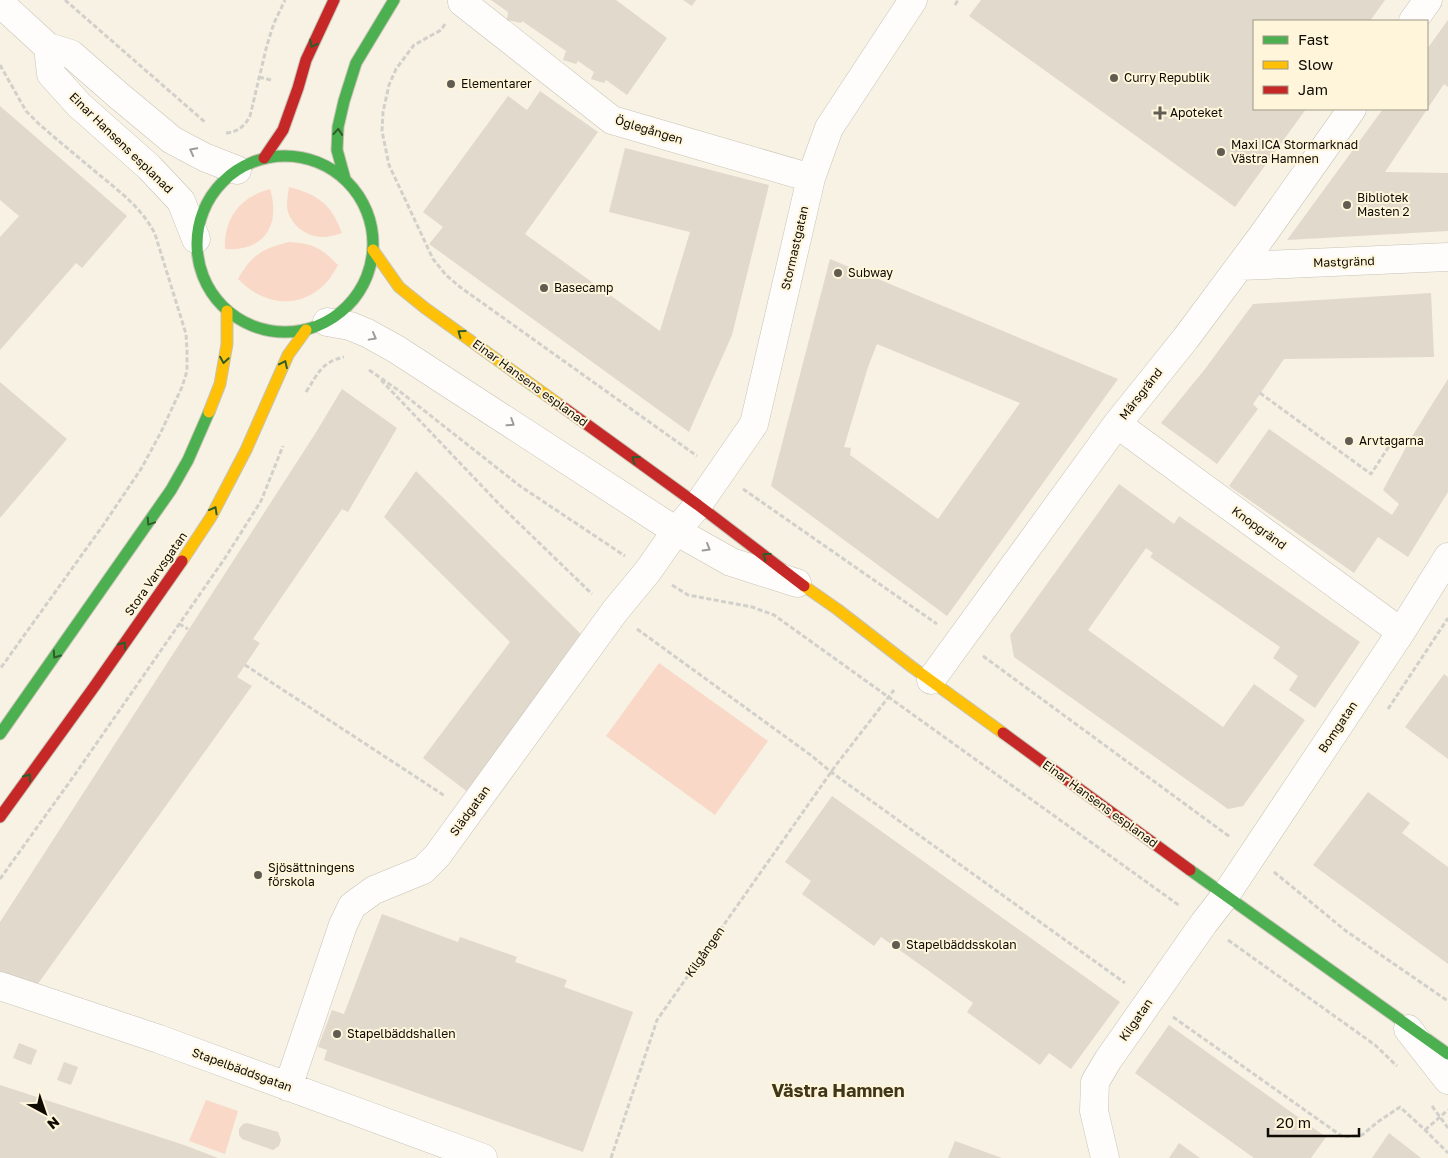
<svg xmlns="http://www.w3.org/2000/svg" width="1448" height="1158" font-family="'Golos Text',sans-serif">
	<style>
		.green { fill: #f9d8c8 }
		.building { fill: #e1d9cc; fill-rule: evenodd }
		.lines { fill: none; stroke-linecap: round; stroke-linejoin: round }
		.street-casing { stroke: #c7c3b6; stroke-width: 29 }
		.fast-casing { stroke: #c7c3b6; stroke-width: 13 }
		.slow-casing { stroke: #c7c3b6; stroke-width: 13 }
		.jam-casing { stroke: #c7c3b6; stroke-width: 13 }
		.path { stroke: #d2d0cb; stroke-width: 3; stroke-dasharray: 5 2.5; stroke-linecap: butt }
		.street { stroke: #fefdfb; stroke-width: 28 }
		.fast { stroke: #4caf50; stroke-width: 11 }
		.slow { stroke: #ffc107; stroke-width: 11 }
		.jam { stroke: #c62828; stroke-width: 11 }
		.oneway { stroke: #2e5d2a }
		.oneway2 { stroke: #9e9c98 }
		.poi-dot { fill: #605c51; stroke: #fff5db; stroke-width: 2 }
		.labels { text-anchor: middle; stroke-width: 4; stroke-linejoin: round; paint-order: stroke }
		.poi-label { font-size: 12px; fill: #0f0b03; stroke: #fff5db; text-anchor: start }
		.street-label { font-size: 12px; fill: #0f0b03; stroke: #fff5db }
		.district-label { font-size: 18px; font-weight: bold; fill: #40361a; stroke: #fff5db }
	</style>
	<rect width="100%" height="100%" fill="#f7f2e3"/>
	<path class="green" d="M289,187c30,8 42,17 53,46 -6,2 -13,4 -19,4 -17,0 -34,-13 -36,-30 0,-7 1,-14 2,-20z
		M270,189c11,36 -6,63 -45,60 -1,-31 15,-52 45,-60z
		M289,242c24,1 32,6 49,23 -4,7 -8,14 -13,19 -27,27 -63,20 -87,-5 14,-24 23,-30 51,-37z
		M659,663l109,78 -53,74 -109,-79z
		M206,1100l32,11 -13,43 -36,-13z"/>
	<path class="building" d="M491,0h125l51,38 -40,57 -21,-15 -2,3 -13,-4 3,-7 -16,-11 -2,3 -13,-4 3,-9 -44,-30 -1,2 -14,-3 1,-8z
		M683,0h13l-4,6z
		M981,0h404l-15,21h-116v88h52l-71,98 -266,-191z
		M1448,20v67l-4,-3 -59,88 63,1v58l-161,9 96,-131h44v-60z
		M540,91l58,41 -73,102 135,97 30,-99 -81,-20 16,-64 144,37 -37,150 -43,97 -260,-188 14,-17 -20,-15 25,-34 60,-82 19,14z
		M0,106l127,110 -45,52 -6,-5 -76,87v-113l19,-21 -19,-16z
		M830,259l288,120 -171,237 -176,-130zM877,344l143,59 -82,116 -88,-64 1,-7 -7,-1 24,-80z
		M1431,293l3,64 -150,2 -31,45 5,5 -41,55 -56,-41 44,-54 48,-65z
		M1448,379v113l-40,65 -30,-20 -24,36 -125,-87 40,-57 123,86 7,-11 -16,-14 28,-52z
		M0,382l67,57 -67,79z
		M342,389l55,39 -49,84 -6,-3 -89,130 7,4 -23,34 15,9 -220,306 -32,-14v-56l315,-488z
		M416,471l169,167 -116,155 -46,-35 87,-116 -126,-125z
		M1119,484l55,40 5,-8 181,126 -45,66 -26,-18 9,-14 -25,-18 7,-11 -130,-90 3,-4 -7,-5 -58,82 135,97 31,-43 51,36 -62,86 -15,3 -214,-152 -4,-22z
		M1444,674l4,3v82l-43,-32z
		M1368,792l42,31 -8,10 46,34v97l-135,-99z
		M832,796l288,206 -49,67 -22,-16 -9,12 -73,-53 6,-9 -44,-32 -48,-34 -7,9 -72,-52 9,-13 -26,-19z
		M382,914l76,28 2,-5 57,20 -2,5 52,18 -3,7 69,25 -50,140 -259,-92 3,-10 -9,-3 14,-37 12,4z
		M1169,1025l157,112 -15,21h-57l-119,-85z
		M19,1043l18,7 -6,15 -18,-7z
		M64,1062l14,5 -7,18 -14,-5z
		M0,1085l184,60 34,13h-218z
		M247,1123l31,9 3,8 -2,6 -6,4 -31,-11 -3,-4v-6l4,-5z
		M1389,1133l32,25h-49z
		M955,1141l47,17h-54z
		M1179,1143l21,15h-31z"/>
	<g class="lines">
		<defs>
			<path id="street" d="M462,2l150,118 199,58
				M0,3l48,44 23,7 47,41 54,45 32,17 33,13
				M1413,21l15,-21
				M48,47l3,27 28,31 70,62 32,34 15,38
				M1240,266l208,-9
				M327,322l23,4 17,7 29,16 280,182 55,31 66,21
				M1117,424l284,208
				M931,680l186,-256 69,-86 76,-102 90,-127
				M0,986l159,53 324,119
				M1408,1029l40,51
				M288,1087l55,-162 9,-19 22,-16 49,-20 14,-14 178,-245 33,-40 28,-40 22,-26 56,-81 57,-246 18,-50 84,-128
				M1105,1158l-11,-47 1,-29 13,-22 96,-137 21,-27 176,-264 47,-75"/>
			<path id="fast" d="M197 244a88 88 0 1 1 176 0a88 88 0 1 1-176 0Z
				M345,179l-8,-29 1,-23 6,-26 12,-38 38,-63
				M0,734l171,-244 17,-30 21,-48
				M1190,870l258,184"/>
			<path id="slow" d="M373,250l26,37 26,21 135,97
				M209,412l11,-28 7,-40v-33
				M182,561l29,-44 35,-67 42,-95 18,-25
				M804,586l33,23 75,58 91,66"/>
			<path id="jam" d="M264,158l19,-28 15,-42 8,-28 28,-60
				M560,405l138,100 106,81
				M1003,733l187,137
				M0,817l94,-130 88,-126"/>
		</defs>
		<use href="#street" class="street-casing"/>
		<use href="#fast" class="fast-casing"/>
		<use href="#slow" class="slow-casing"/>
		<use href="#jam" class="jam-casing"/>
		<path class="path" d="M65,0l141,123
			M955,5l3,-5
			M445,24l-4,6 -27,15 -18,24 -7,16 -6,27 -1,19 7,34 44,94 13,16 14,12 237,169
			M0,65l26,46 12,12c19,17 39,33 59,50 22,18 45,35 58,61l31,100 1,17v20l-5,16 -22,47 -19,35 -37,55 -104,145
			M259,77l12,3
			M226,133c12,-1 19,-7 24,-17l17,-71 7,-22 11,-23
			M369,370l29,20 122,96 105,70
			M381,380l119,125 92,89
			M306,392c12,-18 15,-30 38,-35
			M1260,393l111,81 24,-37
			M743,489l194,135
			M672,585l16,10 64,12 22,8 406,291
			M179,624l9,5
			M637,629l175,127 19,16 294,211
			M983,656l247,181
			M245,665l200,131
			M1388,709l60,-91
			M1274,872l72,59 102,70
			M0,879l76,-106 149,-215 36,-57 22,-55
			M1228,940l147,105 22,21
			M1173,1017l170,120 19,-2 17,-14 21,-14 25,23 23,23
			M1432,1106l16,22
			M1425,1130l23,-20
			M611,1158l46,-138 179,-255 58,-75"/>
		<use href="#street" class="street"/>
		<use href="#fast" class="fast"/>
		<use href="#slow" class="slow"/>
		<use href="#jam" class="jam"/>
	</g>
	<defs><path id="oneway-chevron" d="M-2-3.5L2.5 0L-2 3.5" fill="none" stroke-width="1.6" stroke-linecap="round" stroke-linejoin="round" transform="scale(1.25)"/></defs>
	<g class="oneway">
		<use href="#oneway-chevron" transform="translate(313 44) rotate(115)"/>
		<use href="#oneway-chevron" transform="translate(338 132) rotate(-85)"/>
		<use href="#oneway-chevron" transform="translate(461 333) rotate(-144)"/>
		<use href="#oneway-chevron" transform="translate(224 360) rotate(99)"/>
		<use href="#oneway-chevron" transform="translate(284 364) rotate(-65)"/>
		<use href="#oneway-chevron" transform="translate(635 459) rotate(-144)"/>
		<use href="#oneway-chevron" transform="translate(214 510) rotate(-61)"/>
		<use href="#oneway-chevron" transform="translate(150 522) rotate(124)"/>
		<use href="#oneway-chevron" transform="translate(766 556) rotate(-143)"/>
		<use href="#oneway-chevron" transform="translate(123 645) rotate(-55)"/>
		<use href="#oneway-chevron" transform="translate(56 655) rotate(125)"/>
		<use href="#oneway-chevron" transform="translate(28 777) rotate(-54)"/>
	</g>
	<g class="oneway2">
		<use href="#oneway-chevron" transform="translate(193 151) rotate(-152)"/>
		<use href="#oneway-chevron" transform="translate(373 337) rotate(29)"/>
		<use href="#oneway-chevron" transform="translate(511 423) rotate(33)"/>
		<use href="#oneway-chevron" transform="translate(707 548) rotate(30)"/>
	</g>
	<g class="poi-dot">
		<circle cx="1114" cy="78" r="5"/>
		<circle cx="451" cy="84" r="5"/>
		<path d="M1157.5 105.5h5v5h5v5h-5v5h-5v-5h-5v-5h5z"/>
		<circle cx="1221" cy="152" r="5"/>
		<circle cx="1347" cy="205" r="5"/>
		<circle cx="838" cy="273" r="5"/>
		<circle cx="544" cy="288" r="5"/>
		<circle cx="1349" cy="441" r="5"/>
		<circle cx="258" cy="875" r="5"/>
		<circle cx="896" cy="945" r="5"/>
		<circle cx="337" cy="1034" r="5"/>
	</g>
	<g class="labels">
		<g class="poi-label">
			<text x="1124" y="82">Curry Republik</text>
			<text x="461" y="88">Elementarer</text>
			<text x="1170" y="117">Apoteket</text>
			<text x="1231" y="149">Maxi ICA Stormarknad<tspan x="1231" dy="14">Västra Hamnen</tspan></text>
			<text x="1357" y="202">Bibliotek<tspan x="1357" dy="14">Masten 2</tspan></text>
			<text x="848" y="277">Subway</text>
			<text x="554" y="292">Basecamp</text>
			<text x="1359" y="445">Arvtagarna</text>
			<text x="268" y="872">Sjösättningens<tspan x="268" dy="14">förskola</tspan></text>
			<text x="906" y="949">Stapelbäddsskolan</text>
			<text x="347" y="1038">Stapelbäddshallen</text>
		</g>
		<g class="street-label">
			<text transform="translate(649 130) rotate(17)" y="4">Öglegången</text>
			<text transform="translate(121 143) rotate(44)" y="4">Einar Hansens esplanad</text>
			<text transform="translate(795 248) rotate(-77)" y="4">Stormastgatan</text>
			<text transform="translate(1344 262) rotate(-2)" y="4">Mastgränd</text>
			<text transform="translate(530 383) rotate(36)" y="4">Einar Hansens esplanad</text>
			<text transform="translate(1141 394) rotate(-52)" y="4">Märsgränd</text>
			<text transform="translate(1259 528) rotate(36)" y="4">Knopgränd</text>
			<text transform="translate(156 574) rotate(-55)" y="4">Stora Varvsgatan</text>
			<text transform="translate(1338 727) rotate(-56)" y="4">Bomgatan</text>
			<text transform="translate(1100 804) rotate(36)" y="4">Einar Hansens esplanad</text>
			<text transform="translate(470 811) rotate(-54)" y="4">Slädgatan</text>
			<text transform="translate(705 952) rotate(-55)" y="4">Kilgången</text>
			<text transform="translate(1136 1020) rotate(-55)" y="4">Kilgatan</text>
			<text transform="translate(242 1070) rotate(20)" y="4">Stapelbäddsgatan</text>
		</g>
		<g class="district-label">
			<text x="838" y="1097">Västra Hamnen</text>
		</g>
	</g>
	<rect x="1253" y="20" width="175" height="90" fill="#fff5db" stroke="#9f9785"/>
	<rect x="1263" y="36" width="25" height="8" fill="#4caf50" stroke="#9f9785"/>
	<text x="1298" y="45" font-size="15" fill="#0f0b03">Fast</text>
	<rect x="1263" y="61" width="25" height="8" fill="#ffc107" stroke="#9f9785"/>
	<text x="1298" y="70" font-size="15" fill="#0f0b03">Slow</text>
	<rect x="1263" y="86" width="25" height="8" fill="#c62828" stroke="#9f9785"/>
	<text x="1298" y="95" font-size="15" fill="#0f0b03">Jam</text>
	<g transform="translate(45 1113) rotate(140)" stroke="#fff5db" stroke-width="4" paint-order="stroke">
	<path d="M0-4L9 19L0 12L-9 19Z" fill="#0f0b03"/>
	<text y="-8" font-size="14" font-weight="bold" text-anchor="middle" fill="#0f0b03">N</text>
	</g>
	<path d="M1268 1128v8h91v-8" fill="none" stroke="#0f0b03" stroke-width="2.5"/>
	<text x="1276" y="1128" font-size="15" fill="#0f0b03" stroke="#fff5db" stroke-width="4" paint-order="stroke">20 m</text>
</svg>
